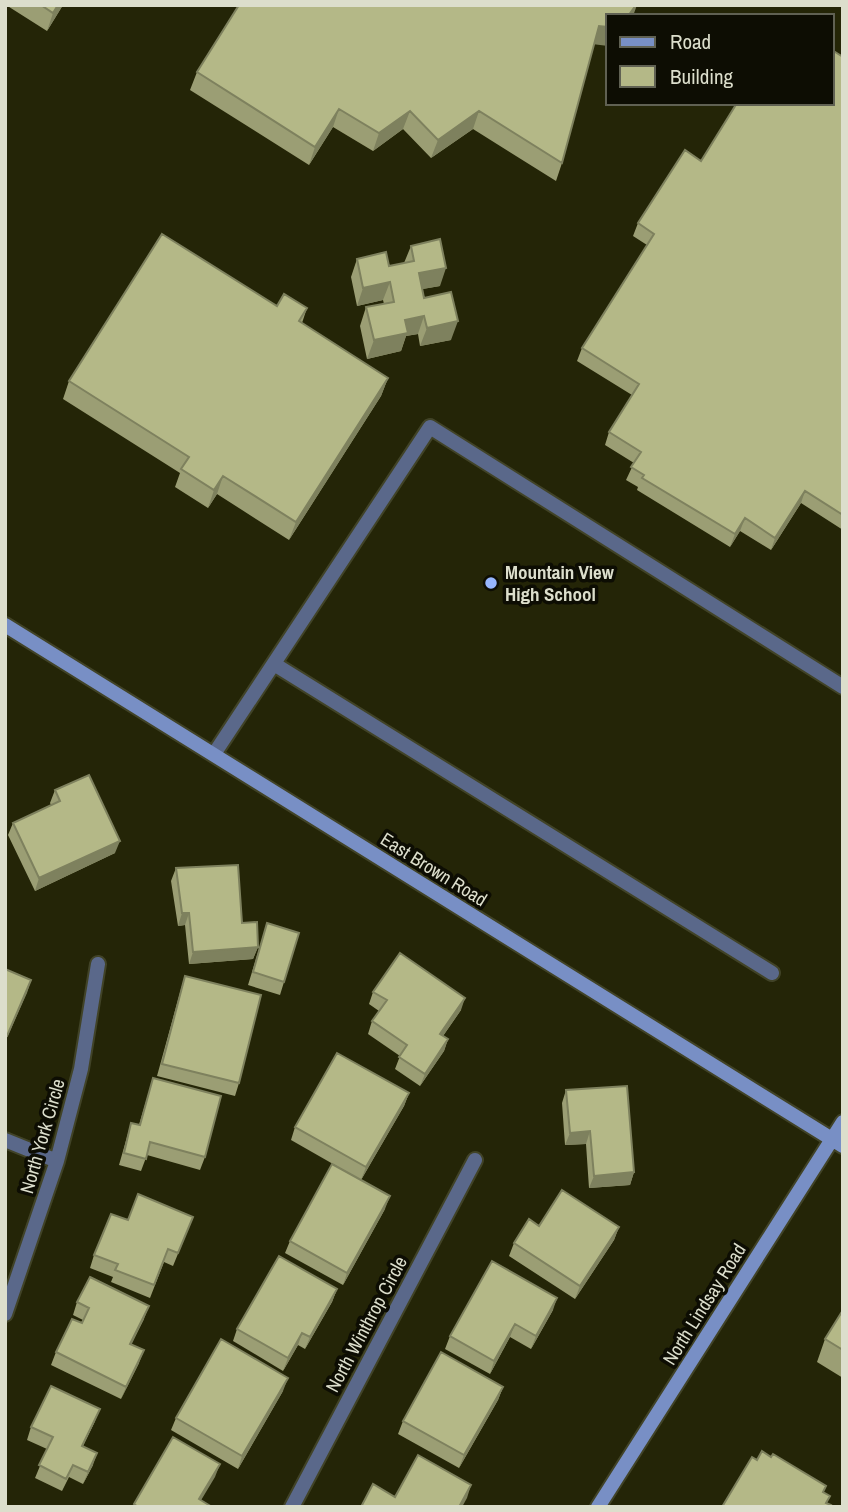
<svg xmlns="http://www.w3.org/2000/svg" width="848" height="1512" font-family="'Archivo Narrow',sans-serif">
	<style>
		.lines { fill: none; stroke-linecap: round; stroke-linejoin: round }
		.lane-casing { stroke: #414327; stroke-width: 18 }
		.street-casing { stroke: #414327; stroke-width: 18 }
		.secondary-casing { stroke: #414327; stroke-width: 18 }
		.lane { stroke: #5a688a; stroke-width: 14 }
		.street { stroke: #5a688a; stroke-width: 14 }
		.secondary { stroke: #788fc5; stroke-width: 14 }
		.wall { fill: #9b9e74 }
		.shaded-wall { fill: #7e815e }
		.building { fill: #b4b887; stroke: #7e815e; stroke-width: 2 }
		.poi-dot { fill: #97b6fd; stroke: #0d0d03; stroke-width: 2.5 }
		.labels { text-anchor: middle; stroke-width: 7; stroke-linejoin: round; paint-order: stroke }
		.poi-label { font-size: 19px; font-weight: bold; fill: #dcdecc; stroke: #0d0d03; text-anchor: start }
		.street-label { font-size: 19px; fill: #dcdecc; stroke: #0d0d03 }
	</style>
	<rect width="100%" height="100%" fill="#242507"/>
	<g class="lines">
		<defs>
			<path id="lane" d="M274,664l498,309
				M214,754l216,-327 413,260"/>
			<path id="street" d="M5,1140l52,21
				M5,1314l52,-153 24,-92 17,-105
				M292,1507l183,-347"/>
			<path id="secondary" d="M5,625l838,521
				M598,1507l245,-385"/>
		</defs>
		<use href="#lane" class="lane-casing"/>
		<use href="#street" class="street-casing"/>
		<use href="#secondary" class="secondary-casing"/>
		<use href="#lane" class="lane"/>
		<use href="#street" class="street"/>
		<use href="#secondary" class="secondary"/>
	</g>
	<path class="wall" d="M6,5h57l-16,26z
		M594,44l-32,119 -6,18 -83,-52 -42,29 -28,-29 -30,22 -40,-24 -24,38 -119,-75 7,-18z
		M843,57v473l-42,-27 -30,47 -31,-19 -10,16 -93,-57 1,-3 -12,-7 8,-17 -29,-18 4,-13 23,-37 -55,-34 5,-13 65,-103 -14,-9 5,-13 63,-62z
		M411,246l29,40 -18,3 2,9 27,42 -31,6 -2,-12 -12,2 -5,15 -34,8 -7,-33 6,-19 18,-3 -1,-4 -26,6 -6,-29 6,-18 32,7 15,-3z
		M277,306l30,2 -5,15 86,55 -7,18 -92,144 -72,-46 -9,14 -33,-21 5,-14 -117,-74 6,-18z
		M55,790l60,63 -80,38 -27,-56 5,-12 38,-18 -1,-2z
		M176,868l66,55 16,24 -5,12 -64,5 -4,-39 -7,1 -7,-45z
		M267,923l17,59 -4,13 -32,-10z
		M185,976l54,107 -4,13 -78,-20 24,-87z
		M373,992l88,18 -18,26 5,3 -4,12 -24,35 -25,-17 5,-13 -32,-22 4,-13 7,-10 -10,-7z
		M153,1078l52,79 -5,13 -53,-15 -6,16 -22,-6 12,-42 8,2z
		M566,1090l68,82 -4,13 -41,3 -3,-44 -21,1 -3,-42z
		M409,1093l-5,13 -43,74 -70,-40 4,-13z
		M385,1209l-42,76 -58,-32 5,-12z
		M193,1217l-20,49 -9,-4 -14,36 -39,-16 2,-5 -23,-9 4,-13 34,-35z
		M619,1227l-5,13 -39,59 -66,-43 5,-13z
		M337,1289l-5,13 -27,47 -7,-4 -15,26 -50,-30 4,-12z
		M77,1302l67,17 -13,25 8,19 -18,36 -70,-34 5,-13 26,-29 1,-3 -10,-5z
		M553,1310l-22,39 -21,-12 -20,37 -45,-25 5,-13z
		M843,1310v68l-26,-16 8,-23z
		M503,1387l-5,13 -39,68 -61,-34 5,-13z
		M283,1391l-45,78 -67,-39 5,-12z
		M95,1421l-12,25 10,19 -10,19 -14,-7 -7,14 -27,-13 12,-29 -20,-9 4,-13z"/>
	<path class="shaded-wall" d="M58,5h5l-16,26 6,-18z
		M636,5h1l-4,11h-5z
		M599,26l9,1v19l-16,-2z
		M339,109l-6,18 -24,38 6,-18z
		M410,111l-7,18 -30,22 6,-18z
		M479,111l-6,18 -42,29 7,-18z
		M446,268l-6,18 -28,5 7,-18z
		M390,282l-7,18 -26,6 6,-18z
		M424,316l-6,18 -12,2 -5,15 -34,8 7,-19 31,-20z
		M458,321l-7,19 -31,6 7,-18z
		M388,378l-7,18 -92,144 7,-18z
		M223,476l-6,18 -9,14 6,-18z
		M805,491l-4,12 -30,47 4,-12z
		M745,518l-5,13 -10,16 5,-13z
		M120,841l-5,12 -80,38 4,-13z
		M182,913h7l-4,12 -7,1z
		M258,947l-5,12 -64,5 4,-12z
		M31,980l-4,13 -22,49 2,-6z
		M465,998l-4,12 -25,36 4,-12z
		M448,1039l-4,12 -24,35 5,-12z
		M409,1093l-5,13 -43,74 5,-13z
		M590,1131l-4,13 -21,1 5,-12z
		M634,1172l-4,13 -41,3 5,-12z
		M390,1196l-5,13 -42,76 4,-12z
		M619,1227l-5,13 -39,59 5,-13z
		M337,1289l-5,13 -27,47 5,-12z
		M557,1298l-4,12 -22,39 5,-13z
		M149,1306l-5,13 -18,37 4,-12z
		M515,1324l-5,13 -20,37 4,-13z
		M302,1333l-4,12 -15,26 5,-13z
		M144,1350l-5,13 -18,36 5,-12z
		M288,1378l-5,13 -45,78 4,-13z
		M503,1387l-5,13 -39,68 5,-13z
		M100,1409l-5,12 -18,37 5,-12z
		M97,1453l-4,12 -10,19 5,-12z
		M220,1464l-5,13 -18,30 2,-8z
		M471,1485l-4,13 -5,9h-3z"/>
	<path class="building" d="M41,5h17l-5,8z
		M239,5h397l-8,11h-20v11l-9,-1 -37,137 -83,-52 -41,29 -28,-29 -31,22 -40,-24 -24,38 -118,-75z
		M832,50l11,7v458l-38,-24 -30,47 -30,-20 -10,16 -93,-56 2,-3 -13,-8 10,-15 -32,-20 30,-48 -57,-36 72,-114 -16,-11 47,-73 16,11 36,-58h95z
		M162,234l115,72 7,-12 23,14 -8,13 89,57 -92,144 -73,-46 -9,14 -33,-21 8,-12 -120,-76z
		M440,239l6,29 -27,5 5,25 27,-6 7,29 -31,7 -3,-12 -19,4 3,13 -34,7 -8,-33 28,-5 -4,-20 -27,6 -6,-29 29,-7 3,14 25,-5 -3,-15z
		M89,775l31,66 -81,37 -26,-55 47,-22 -5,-11z
		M238,865l4,58 15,-1 1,25 -65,5 -4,-39h-7l-6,-45z
		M267,923l32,10 -15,49 -31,-10z
		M400,953l65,45 -25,36 8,5 -23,35 -26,-17 8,-12 -35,-24 15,-21 -14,-8z
		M5,969l26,11 -24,56h-2z
		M185,976l76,19 -22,88 -77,-19z
		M337,1053l72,40 -43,74 -71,-40z
		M153,1078l68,18 -16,61 -55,-15 -4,17 -22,-6 7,-30 9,2z
		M627,1086l7,86 -40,4 -4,-45 -20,2 -4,-43z
		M332,1164l58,32 -43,77 -57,-32z
		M562,1190l57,37 -39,59 -66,-43 15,-24 10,7z
		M138,1194l55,23 -15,36 -10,-4 -14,36 -39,-15 3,-6 -24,-9 17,-41 17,6z
		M279,1256l58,33 -27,48 -8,-4 -14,25 -51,-29z
		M492,1261l65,37 -21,38 -21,-12 -21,37 -44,-25z
		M90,1277l59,29 -19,38 14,6 -18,37 -70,-35 16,-33 10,4 7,-15 -12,-6z
		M843,1310v40l-18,-11z
		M221,1339l67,39 -46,78 -66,-38z
		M441,1352l62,35 -39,68 -61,-34z
		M51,1386l49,23 -18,37 15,7 -9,19 -15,-7 -7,14 -27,-14 14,-28 -22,-10z
		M173,1437l47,27 -21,35 13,8h-74l-4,-3z
		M762,1451l9,6 2,-3 53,32 -3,6 7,4 -4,7 5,2 -1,2h-108l30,-50 5,3z
		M418,1455l53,30 -12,22h-98l12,-23 22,13z"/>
	<circle class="poi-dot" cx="491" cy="583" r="7"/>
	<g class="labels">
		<g class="poi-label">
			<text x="505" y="579">Mountain View<tspan x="505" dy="22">High School</tspan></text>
		</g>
		<g class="street-label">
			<text transform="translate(434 869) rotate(32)" y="7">East Brown Road</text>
			<text transform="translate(42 1136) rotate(-74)" y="7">North York Circle</text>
			<text transform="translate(704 1304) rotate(-58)" y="7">North Lindsay Road</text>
			<text transform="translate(366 1324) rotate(-62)" y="7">North Winthrop Circle</text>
		</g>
	</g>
	<rect width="848" height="1512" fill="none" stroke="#dcdecc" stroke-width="14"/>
	<rect x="606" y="14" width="228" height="91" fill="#0d0d03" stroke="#606153" stroke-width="2"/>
	<rect x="620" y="37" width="35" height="10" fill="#788fc5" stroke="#606153" stroke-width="2"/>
	<text x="670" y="49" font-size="21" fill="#dcdecc">Road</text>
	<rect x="620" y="66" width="35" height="21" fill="#b4b887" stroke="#606153" stroke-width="2"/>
	<text x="670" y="84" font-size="21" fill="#dcdecc">Building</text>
</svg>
